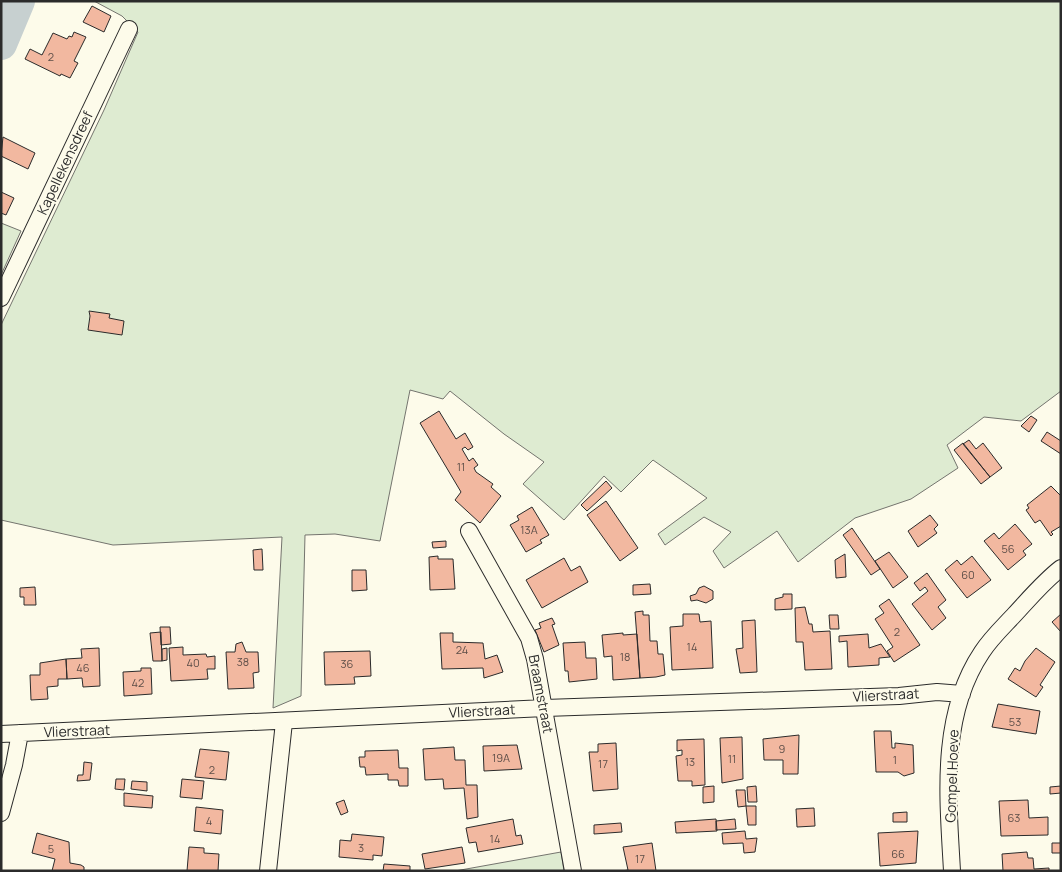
<svg xmlns="http://www.w3.org/2000/svg" width="1062" height="872" font-family="Manrope,sans-serif">
	<style>
		.green { fill: #deebd1; stroke: #74746e }
		.lines { fill: none; stroke-linecap: round; stroke-linejoin: round }
		.river { stroke: #c7d0d0; stroke-width: 32 }
		.building { fill: #f2b8a0; stroke: #2b2b2b }
		.street-casing { stroke: #2b2b2b; stroke-width: 18 }
		.street { stroke: #fdfbea; stroke-width: 16 }
		.labels { text-anchor: middle; stroke-width: 4; stroke-linejoin: round; paint-order: stroke }
		.number-label { font-size: 11px; fill: #5d4e48 }
		.street-label { font-size: 14px; fill: #2b2b2b; stroke: #fdfbea }
	</style>
	<rect width="100%" height="100%" fill="#fdfbea"/>
	<path class="green" d="M94,1h967v390l-40,30 -37,-4 -37,28 11,23 -47,31 -56,19 -57,44 -21,-31 -53,37 -11,-17 18,-19 -27,-15 -39,28 -7,-11 49,-36 -54,-38 -32,32 -17,-16 -40,44 -41,-36 21,-22 -40,-28 -54,-43 -7,8 -33,-9 -30,151 -45,-7 -30,1 -4,161 -28,12 9,-171 -169,8 -112,-25v-195l103,-215 34,-78 -16,-16z
		M1,223l20,8 -20,44z
		M561,852l3,19h-109z"/>
	<g class="lines">
		<path class="river" d="M1,44l18,-43"/>
	</g>
	<path class="building" d="M92,6l19,10 -7,16 -21,-10z
		M74,32l12,5 -12,24 4,2 -8,15 -9,-4 -1,2 -35,-17 5,-10 12,6 11,-22 14,6 2,-3 3,1z
		M3,137l32,16 -7,16 -27,-13z
		M1,192l13,6 -8,17 -5,-2z
		M89,311l21,3 -1,4 15,3 -2,14 -34,-5 2,-14z
		M439,411l17,28 9,-6 8,14 -5,3 -3,-3 -3,2 7,12 4,-3 5,7 -4,3 2,4 17,12 -2,3 10,9 -21,27 -25,-23 6,-8 -41,-69z
		M1031,416l6,4 -8,12 -8,-6z
		M1047,432l14,9v13l-20,-13z
		M969,440l7,9 7,-6 19,25 -12,9 -27,-33z
		M963,443l27,34 -9,7 -27,-34z
		M606,481l6,7 -25,23 -6,-6z
		M1051,486l10,10v30l-10,6 2,2 -2,2 -11,-16 -5,3 -9,-13 3,-2 -2,-3z
		M606,501l32,47 -18,13 -33,-46z
		M532,507l17,28 -9,5 2,3 -16,9 -16,-27 9,-5 -2,-4z
		M930,515l8,10 -4,4 3,4 -19,14 -10,-16z
		M1015,524l17,20 -9,7 3,4 -18,15 -24,-29 10,-8 5,6z
		M852,528l28,41 -9,6 -28,-40z
		M446,541v6l-13,1 -1,-6z
		M262,549l1,21h-9l-1,-20z
		M889,552l19,25 -15,11 -18,-27z
		M845,554l1,23 -10,1 -1,-18z
		M438,556v3h15l2,30 -25,1 -1,-33z
		M972,556l19,24 -24,18 -22,-28 12,-10 4,5z
		M564,558l7,13 9,-5 8,16 -46,26 -16,-28z
		M352,570h14l1,20 -15,1z
		M927,573l19,27 -8,7 8,11 -14,12 -20,-26 16,-13 -3,-4 -5,4 -6,-8z
		M650,584l1,10 -18,1v-10z
		M704,586l9,5v8l-7,4 -9,-3 -6,1 -1,-5 6,-2 3,-6z
		M35,587l1,18h-12v-8h-4v-9z
		M783,594h9v15l-17,1v-11l8,-2z
		M889,599l31,46 -26,17 -7,-11 6,-4 -18,-28 9,-6 -5,-7z
		M805,607l4,17h3l1,8 17,-1 2,38 -27,1 -2,-28h-7l-1,-34z
		M643,611v4h6l1,26h7l1,13h5l2,21 -9,2 -16,1 -5,-66z
		M683,614h16l1,8 11,-1 2,47 -41,2 -2,-43 13,-1z
		M1061,614v18l-9,-10z
		M829,615h9l1,14h-9z
		M552,618l3,6 -3,1 7,20 -15,7 -9,-22 6,-2 -2,-5z
		M755,620l2,52 -17,1 -4,-24 7,-1 -1,-27z
		M160,627h10l1,17 -10,1z
		M161,632l1,29h-9l-3,-28z
		M440,633h13v9l30,1 2,16 12,-4 6,17 -19,6 -1,-10 -41,1z
		M623,633v2l14,-1 3,44 -27,2 -1,-24 -8,1 -2,-22z
		M868,634l1,14 12,-4 9,13 -11,1v7l-31,2 -1,-26 -8,1v-6z
		M242,642l4,10h12l1,20 -6,1 1,15 -26,1 -2,-37h9l1,-8z
		M585,642l1,16h10l1,21 -28,3 -1,-11h-3l-2,-28z
		M183,647v8l23,-1 1,3 8,-1v13h-8l1,10 -37,2 -2,-33z
		M99,648l1,38 -17,1 -1,-9 -15,1 -1,-20 16,-1 -1,-9z
		M167,648v12l-5,1v-12z
		M1036,648l19,14 -15,23 3,2 -7,10 -28,-18 7,-11 5,3 5,-10z
		M370,651l1,25 -17,1 1,7 -30,1 -1,-33z
		M66,659l1,20h-9v7l-11,1 1,12 -17,1 -1,-25h10v-12z
		M141,668h10l1,26 -28,2 -1,-24 18,-1z
		M998,704l42,7 -4,23 -44,-7z
		M874,731h17l1,17h3v-5l18,2 1,28 -10,3 -6,-4h-22z
		M799,735l-1,39h-15v-14h-19l-1,-21z
		M742,737l1,42 -21,4 -2,-45z
		M704,739l1,46 -13,1v-5h-14l-2,-25 6,-1v-5l-5,1v-11z
		M616,743l2,46 -25,2 -4,-39h9v-8z
		M517,745l5,24 -38,2 -1,-25z
		M454,747l1,13h10l1,25h11l1,32 -11,2 -3,-31 -20,1 -1,-10 -18,1 -2,-31z
		M200,749l29,3 -3,28 -31,-3z
		M398,750l1,18h9v18h-9l-1,-6h-10v-6l-22,1 -1,-8h-5l-1,-10h6v-6z
		M84,762l8,1 -2,17 -13,1 1,-6h5z
		M116,779h9l-1,11 -9,-1z
		M182,779l22,2 -2,18 -22,-2z
		M132,781l15,1v9l-16,-2z
		M714,786v16l-11,1v-16z
		M756,786l1,16h-9l-1,-15z
		M1061,786v7l-11,1v-7z
		M736,790h9l1,16 -8,1z
		M124,793l29,3 -1,12 -28,-2z
		M344,800l4,12 -7,3 -5,-12z
		M1028,800l1,18 19,-1v18l-47,1 -2,-35z
		M746,806h10v19h-8z
		M196,807l27,3 -2,24 -27,-3z
		M814,808l1,18 -18,1 -1,-18z
		M907,812v10h-14v-9z
		M513,819l3,17 5,-1 2,9 -45,8 -2,-10 -7,1 -3,-15z
		M716,819l1,12 -41,2 -1,-11z
		M735,819l1,10 -20,1v-9z
		M621,823l1,9 -28,2v-9z
		M745,831l1,8 11,-1 -2,14 -11,1 -1,-10 -20,1 -1,-11z
		M918,831l-2,32 -36,3 -2,-33z
		M37,833l32,9 1,21 11,2 3,2v4h-32l3,-12 -23,-6z
		M352,834l32,3 -2,19 -9,-1v5l-34,-3 1,-17 11,1z
		M652,843l4,28h-34l6,-1 -5,-23z
		M1052,843h9v10h-9z
		M189,847l15,1v5l15,1 -1,17h-31z
		M462,847l3,16 -40,6 -3,-15z
		M1027,852l1,6h5l1,11 15,-1v3h-46l-1,-17z
		M384,864l26,2v5h-27z"/>
	<g class="lines">
		<defs>
			<path id="street" d="M1,298l128,-269
				M469,531l60,107 6,21 38,212
				M1,734l544,-26 354,-12 38,-4 25,2
				M1,813l13,-48 6,-32
				M268,871l16,-149
				M952,871c-4,-73 -13,-155 30,-219 9,-14 22,-26 33,-38 14,-15 29,-33 46,-46"/>
		</defs>
		<use href="#street" class="street-casing"/>
		<use href="#street" class="street"/>
	</g>
	<g class="labels">
		<g class="number-label">
			<text x="51" y="61">2</text>
			<text x="461" y="471">11</text>
			<text x="529" y="534">13A</text>
			<text x="1008" y="553">56</text>
			<text x="968" y="579">60</text>
			<text x="897" y="636">2</text>
			<text x="692" y="651">14</text>
			<text x="462" y="654">24</text>
			<text x="625" y="661">18</text>
			<text x="243" y="666">38</text>
			<text x="193" y="667">40</text>
			<text x="347" y="668">36</text>
			<text x="83" y="672">46</text>
			<text x="138" y="687">42</text>
			<text x="1015" y="726">53</text>
			<text x="782" y="753">9</text>
			<text x="501" y="762">19A</text>
			<text x="732" y="763">11</text>
			<text x="895" y="764">1</text>
			<text x="690" y="766">13</text>
			<text x="603" y="768">17</text>
			<text x="212" y="774">2</text>
			<text x="1014" y="822">63</text>
			<text x="209" y="825">4</text>
			<text x="495" y="843">14</text>
			<text x="361" y="852">3</text>
			<text x="51" y="853">5</text>
			<text x="898" y="858">66</text>
			<text x="640" y="863">17</text>
		</g>
		<g class="street-label">
			<text transform="translate(65 163) rotate(-65)" y="5">Kapellekensdreef</text>
			<text transform="translate(541 694) rotate(79)" y="5">Braamstraat</text>
			<text transform="translate(886 695) rotate(-3)" y="5">Vlierstraat</text>
			<text transform="translate(482 711) rotate(-3)" y="5">Vlierstraat</text>
			<text transform="translate(77 731) rotate(-2)" y="5">Vlierstraat</text>
			<text transform="translate(952 776) rotate(-88)" y="5">Gompel Hoeve</text>
		</g>
	</g>
	<rect width="1062" height="872" fill="none" stroke="#2b2b2b" stroke-width="5"/>
</svg>
